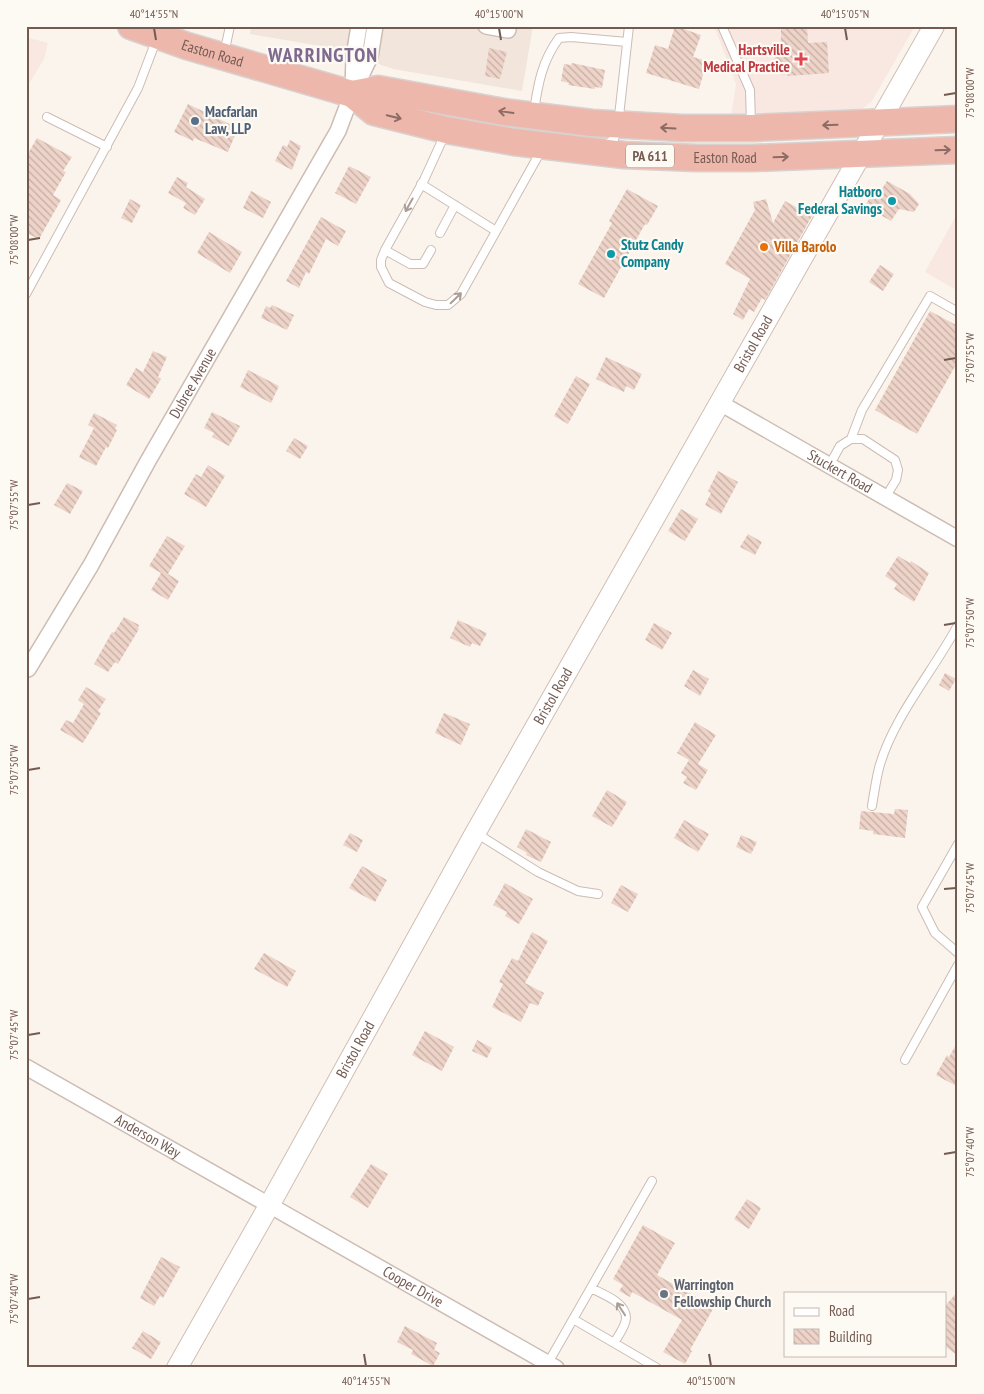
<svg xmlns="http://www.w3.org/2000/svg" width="984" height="1394" font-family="'PT Sans Narrow',sans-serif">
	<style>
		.residential { fill: #f2e6dc }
		.commercial { fill: #f9e7e2 }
		.building { fill: url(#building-back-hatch) }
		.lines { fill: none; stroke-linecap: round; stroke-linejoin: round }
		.lane-casing { stroke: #ccbcb3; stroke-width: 10 }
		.street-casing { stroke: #ccbcb3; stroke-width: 18 }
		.secondary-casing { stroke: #d1beb4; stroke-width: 22 }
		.highway-casing { stroke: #d8d1cf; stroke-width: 29 }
		.lane { stroke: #fff; stroke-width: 8 }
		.street { stroke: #fff; stroke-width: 15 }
		.secondary { stroke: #fff; stroke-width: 20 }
		.highway { stroke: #edb7ac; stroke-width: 26 }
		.oneway { stroke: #8c6d64 }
		.oneway2 { stroke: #ac9d97 }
		.ticks { fill: none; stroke: #745b52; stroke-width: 2 }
		.health-dot { fill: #e0444e; stroke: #fdf9f3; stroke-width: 2 }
		.service-dot { fill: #5c6f8a; stroke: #fdf9f3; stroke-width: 2 }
		.culture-dot { fill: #0f9aa8; stroke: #fdf9f3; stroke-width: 2 }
		.food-dot { fill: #e8710a; stroke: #fdf9f3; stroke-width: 2 }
		.worship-dot { fill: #6b7280; stroke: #fdf9f3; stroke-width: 2 }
		.labels { text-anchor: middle; stroke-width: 4.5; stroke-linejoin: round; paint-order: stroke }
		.shield { fill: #fdf9f3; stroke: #9d8a82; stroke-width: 1 }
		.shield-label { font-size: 14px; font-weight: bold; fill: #745b52 }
		.health-label { font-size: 15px; font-weight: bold; fill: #be3a42; stroke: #fdf9f3; text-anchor: end }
		.street-label { font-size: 15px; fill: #745b52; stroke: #fdf9f3 }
		.service-label { font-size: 15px; font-weight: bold; fill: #4e5e75; stroke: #fdf9f3; text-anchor: start }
		.culture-label { font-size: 15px; font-weight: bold; fill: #0d838f; stroke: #fdf9f3; text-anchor: end }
		.food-label { font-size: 15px; font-weight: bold; fill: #c56008; stroke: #fdf9f3; text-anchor: start }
		.worship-label { font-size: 15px; font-weight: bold; fill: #5b616d; stroke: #fdf9f3; text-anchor: start }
		.district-label { font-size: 20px; font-weight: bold; letter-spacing: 1px; fill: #7f6a8f; stroke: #fdf9f3 }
		.neatline { fill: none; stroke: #745b52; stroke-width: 2 }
		.ticks-label { font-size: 12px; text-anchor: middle; fill: #745b52 }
	</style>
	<defs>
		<pattern id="building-back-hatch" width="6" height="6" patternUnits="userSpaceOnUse" patternTransform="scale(1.25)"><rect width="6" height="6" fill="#edd3c8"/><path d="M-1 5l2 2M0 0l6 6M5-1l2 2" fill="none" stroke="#c5aea5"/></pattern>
	</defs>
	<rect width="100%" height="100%" fill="#fbf4ed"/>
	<path class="residential" d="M251,26h282l-11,65 -129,-22 -61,-21 -82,-14z"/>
	<path class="commercial" d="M714,26h201l-43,75 -14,12 -127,4 5,-33z
		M26,37l22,6 -4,16 -18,30z
		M958,212v79l-33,-19z"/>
	<path class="building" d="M675,26l26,9 -8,22 14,4 -8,28 -53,-16 9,-28 13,4z
		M781,26h26l1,17 19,-1 2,31 -41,3 -1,-2 -6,1v-8h-6l-1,-16h6l-1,-6 2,-1z
		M489,48l18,4 -7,27 -15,-3z
		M572,63l33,7 -3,18 -7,-1v2l-27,-4 1,-2 -8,-2 3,-17 7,1z
		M188,104l50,24 -10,24 -34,-14 -1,3 -19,-9z
		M37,138l35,19 -9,14 3,1 -13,23 8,5 -22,39 -13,-6v-76z
		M290,140l11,6 -9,24 -17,-9 8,-16 4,2z
		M349,166l22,11 -15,27 -21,-11z
		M177,177l11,6 -2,4 19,12 -10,16 -12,-7 3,-5 -18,-10z
		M887,181l23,13 9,10 -5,8 -15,-3 -8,12 -26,-15 10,-17 5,3z
		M627,189l31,17 -11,19 -2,-1 -41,74 -26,-14 34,-61 -3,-2z
		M251,191l20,11 -8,16 -20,-10z
		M130,199l11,6 -9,18 -11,-5z
		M766,199l7,24 12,-22 27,15 -47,84 -3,-2 -8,14 -5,-3 -6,11 -10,-6 17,-35 -25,-15 30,-54 -2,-8z
		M321,217l25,14 -8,15 -12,-7 -17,35 -3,-2 -7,16 -13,-7z
		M209,232l33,20 -12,21 -33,-20z
		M880,265l14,9 -11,17 -14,-9z
		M272,305l22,10 -7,15 -26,-12 5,-12 4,2z
		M930,311l28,15v35l-41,73 -42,-24z
		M153,351l14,6 -9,20 3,2 -12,20 -23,-14 10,-17 7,4z
		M606,357l36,17 -8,16 -8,-4 -2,6 -28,-13z
		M248,370l31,16 -8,17 -31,-16z
		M576,376l14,8 -22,40 -14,-8z
		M212,412l28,14 -11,20 -17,-9 2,-4 -10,-5z
		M94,413l23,12 -2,4 2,1 -9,18 -2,-1 -10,19 -17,-9 15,-29 -6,-3z
		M294,438l14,8 -8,13 -14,-8z
		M208,465l17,11 -19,31 -22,-13 12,-20 5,3z
		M718,471l20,11 -17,32 -16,-9 6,-12 -3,-2z
		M67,483l16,8 -13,23 -16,-9z
		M681,509l17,10 -13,22 -17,-10z
		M748,534l14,8 -7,13 -15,-8z
		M167,536l18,10 -17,28 11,7 -11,19 -17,-10 10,-17 -12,-7z
		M898,556l12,7 1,-2 18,12 -15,29 -20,-13 3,-5 -12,-8z
		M124,617l15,8 -1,3 1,1 -21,35 -3,-2 -7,10 -14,-8 18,-32 2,1z
		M458,620l29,13 -7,13 -8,-3 -2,4 -20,-9z
		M654,623l18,10 -10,17 -17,-10z
		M693,670l16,9 -9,17 -16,-10z
		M945,673l11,6 -7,12 -10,-6z
		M86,687l20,12 -8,12 3,2 -18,30 -23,-13 6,-10 7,3 11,-19 -6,-4z
		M444,713l26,11 -9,21 -26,-12z
		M695,722l21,13 -18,29 10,6 -12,20 -13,-7 4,-6 -6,-4 8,-13 -12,-7z
		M607,790l20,12 -15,25 -20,-11z
		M895,809l13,1 -3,28 -32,-4v-3l-14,-2 2,-18 33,3z
		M684,820l25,14 -11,18 -24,-14z
		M526,829l25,13 -10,20 -15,-7 1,-2 -10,-6z
		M350,833l13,7 -6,12 -14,-7z
		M741,835l16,7 -6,12 -15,-7z
		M362,866l25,14 -12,22 -26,-14z
		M505,883l28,16 -14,25 -14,-8 2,-4 -14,-7z
		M621,885l17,9 -10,18 -17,-9z
		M532,932l16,9 -23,42 19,10 -6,13 -8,-3 -9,19 -29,-15 11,-23 -4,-2 13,-24 6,3z
		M264,953l32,18 -9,16 -33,-18z
		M425,1031l29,16 -12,24 -30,-16z
		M477,1040l15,8 -5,10 -15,-7z
		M958,1041v46l-22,-12 11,-20 2,2z
		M371,1164l17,10 -20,34 -18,-11z
		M747,1199l14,9 -12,21 -15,-10z
		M643,1225l32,18 -18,32 57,32 -24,43 2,1 -7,13 -22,-12 19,-32 -50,-28 -2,5 -11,-6 4,-6 -10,-6z
		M161,1257l19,10 -17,31 -3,-2 -6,10 -14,-8z
		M958,1291v65l-13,-10v-40z
		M405,1326l32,17 -3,7 6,3 -7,13 -22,-12 2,-4 -16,-8z
		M143,1331l18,11 -10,17 -19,-11z"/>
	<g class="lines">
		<defs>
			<path id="lane" d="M722,26l28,64 1,34
				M224,54l6,-28
				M534,111c4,-27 8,-50 25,-73l12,-1 56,5
				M47,117l60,30
				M445,134l-21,46 -39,70 -4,10v7l8,16 36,19 11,3h12l13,-11 81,-145
				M605,146l9,-7 4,-14 11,-99
				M421,184l75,47
				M440,233l15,-28
				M385,250l25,14h13l8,-14
				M26,294l112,-206 19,-50
				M851,439l11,-29 68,-114 28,16
				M829,466l11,-20 11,-7h12l32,21 3,10 -2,10 -11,18
				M872,806c2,-13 4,-26 7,-38 13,-49 55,-98 79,-143
				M476,833l62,39 40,19 20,3
				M958,844l-36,63 13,26 23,20
				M905,1060l53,-95
				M591,1288c11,6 35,14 35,30 0,8 -8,18 -12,25
				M573,1319l84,49
				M548,1363l104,-182"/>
			<g id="street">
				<path d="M486,26l22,4"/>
				<path d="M353,90l1,-34 5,-30"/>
				<path id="s1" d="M720,403l238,136"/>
				<path id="s2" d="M28,669l63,-104 57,-104 190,-330 14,-37 18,-37 5,-31"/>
				<path id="s3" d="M26,1067l530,301"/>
			</g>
			<g id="secondary">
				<path id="s4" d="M177,1368l93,-164 203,-367 461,-811"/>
			</g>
			<g id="highway">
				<path id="s5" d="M131,26l56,20 165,48 22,18 72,18 68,12 110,13 72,3h57l205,-8"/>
				<path d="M352,94l26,-5 126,23 88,11 90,5h70l206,-9"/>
			</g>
		</defs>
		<use href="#lane" class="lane-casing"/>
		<use href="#street" class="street-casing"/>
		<use href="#secondary" class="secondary-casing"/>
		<use href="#highway" class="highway-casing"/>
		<use href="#lane" class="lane"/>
		<use href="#street" class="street"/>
		<use href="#secondary" class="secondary"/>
		<use href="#highway" class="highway"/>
	</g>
	<defs><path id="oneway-shaft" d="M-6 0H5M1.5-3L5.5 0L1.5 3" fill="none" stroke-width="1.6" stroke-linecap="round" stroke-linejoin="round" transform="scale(1.25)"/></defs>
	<g class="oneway">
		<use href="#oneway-shaft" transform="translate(506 112) rotate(-172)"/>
		<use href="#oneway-shaft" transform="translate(394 117) rotate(14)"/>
		<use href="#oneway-shaft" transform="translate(830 125) rotate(178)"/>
		<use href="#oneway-shaft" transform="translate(668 128) rotate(-177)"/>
		<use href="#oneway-shaft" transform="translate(943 150) rotate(-2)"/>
		<use href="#oneway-shaft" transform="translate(781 157) rotate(-2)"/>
	</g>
	<g class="oneway2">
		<use href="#oneway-shaft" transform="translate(409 205) rotate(119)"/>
		<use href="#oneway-shaft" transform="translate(456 298) rotate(-44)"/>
		<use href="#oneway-shaft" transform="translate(621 1309) rotate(-123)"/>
	</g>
	<path class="ticks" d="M154,28l2,12M499,28l2,12M845,28l2,12M944,95l12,-2M28,240l12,-2M944,360l12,-2M28,505l12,-2M944,625l12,-2M28,770l12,-2M944,889l12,-1M28,1035l12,-2M944,1154l12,-2M28,1299l12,-2M364,1354l2,12M709,1354l2,12"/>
	<path class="health-dot" d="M798.5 51.5h5v5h5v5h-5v5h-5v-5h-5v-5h5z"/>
	<circle class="service-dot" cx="195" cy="121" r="5"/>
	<g class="culture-dot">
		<circle cx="892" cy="201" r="5"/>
		<circle cx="611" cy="254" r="5"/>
	</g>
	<circle class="food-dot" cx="764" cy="247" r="5"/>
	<circle class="worship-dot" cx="664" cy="1294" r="5"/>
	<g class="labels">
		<rect class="shield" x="626" y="144.5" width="48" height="23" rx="4"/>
		<g class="shield-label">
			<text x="650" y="161">PA 611</text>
		</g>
		<g class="health-label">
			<text x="790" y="55">Hartsville<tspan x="790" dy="17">Medical Practice</tspan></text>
		</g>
		<g class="street-label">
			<text dy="5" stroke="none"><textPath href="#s5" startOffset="86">Easton Road</textPath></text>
			<text dy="5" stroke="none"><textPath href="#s5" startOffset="615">Easton Road</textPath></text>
			<text dy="5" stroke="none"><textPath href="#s4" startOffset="1175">Bristol Road</textPath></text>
			<text dy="5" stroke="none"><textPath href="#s2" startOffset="330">Dubree Avenue</textPath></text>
			<text dy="5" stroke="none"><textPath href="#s1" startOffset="138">Stuckert Road</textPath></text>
			<text dy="5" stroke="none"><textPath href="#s4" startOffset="770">Bristol Road</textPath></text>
			<text dy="5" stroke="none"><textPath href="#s4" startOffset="365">Bristol Road</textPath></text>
			<text dy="5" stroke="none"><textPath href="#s3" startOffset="140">Anderson Way</textPath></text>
			<text dy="5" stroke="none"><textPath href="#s3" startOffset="445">Cooper Drive</textPath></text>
		</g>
		<g class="service-label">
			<text x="205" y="117">Macfarlan<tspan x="205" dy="17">Law, LLP</tspan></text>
		</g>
		<g class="culture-label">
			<text x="882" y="197">Hatboro<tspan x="882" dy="17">Federal Savings</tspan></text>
			<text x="621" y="250" text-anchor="start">Stutz Candy<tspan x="621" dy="17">Company</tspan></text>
		</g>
		<g class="food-label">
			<text x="774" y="252">Villa Barolo</text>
		</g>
		<g class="worship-label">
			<text x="674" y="1290">Warrington<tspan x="674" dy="17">Fellowship Church</tspan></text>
		</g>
		<g class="district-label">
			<text x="323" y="62">WARRINGTON</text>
		</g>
	</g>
	<rect width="984" height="1394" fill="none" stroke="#fdf9f3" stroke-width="55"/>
	<rect x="784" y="1292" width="162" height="65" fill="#fdf9f3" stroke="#c6bab3"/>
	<rect x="794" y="1308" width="25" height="8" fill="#ffffff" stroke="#c6bab3"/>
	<text x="829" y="1316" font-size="15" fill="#745b52">Road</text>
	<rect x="794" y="1329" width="25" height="15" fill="url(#building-back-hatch)" stroke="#c6bab3"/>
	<text x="829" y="1342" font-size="15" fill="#745b52">Building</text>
	<rect x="28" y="28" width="928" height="1338" class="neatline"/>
	<g class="ticks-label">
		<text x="154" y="18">40°14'55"N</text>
		<text x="499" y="18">40°15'00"N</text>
		<text x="845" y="18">40°15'05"N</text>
		<text transform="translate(970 93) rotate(-90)" y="4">75°08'00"W</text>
		<text transform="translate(14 240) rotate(-90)" y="4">75°08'00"W</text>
		<text transform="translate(970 358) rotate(-90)" y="4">75°07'55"W</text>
		<text transform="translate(14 505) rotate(-90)" y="4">75°07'55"W</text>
		<text transform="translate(970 623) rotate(-90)" y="4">75°07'50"W</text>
		<text transform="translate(14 770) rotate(-90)" y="4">75°07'50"W</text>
		<text transform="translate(970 888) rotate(-90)" y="4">75°07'45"W</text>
		<text transform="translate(14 1035) rotate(-90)" y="4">75°07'45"W</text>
		<text transform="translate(970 1152) rotate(-90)" y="4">75°07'40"W</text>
		<text transform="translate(14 1299) rotate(-90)" y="4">75°07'40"W</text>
		<text x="366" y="1385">40°14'55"N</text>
		<text x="711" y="1385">40°15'00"N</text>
	</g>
</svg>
